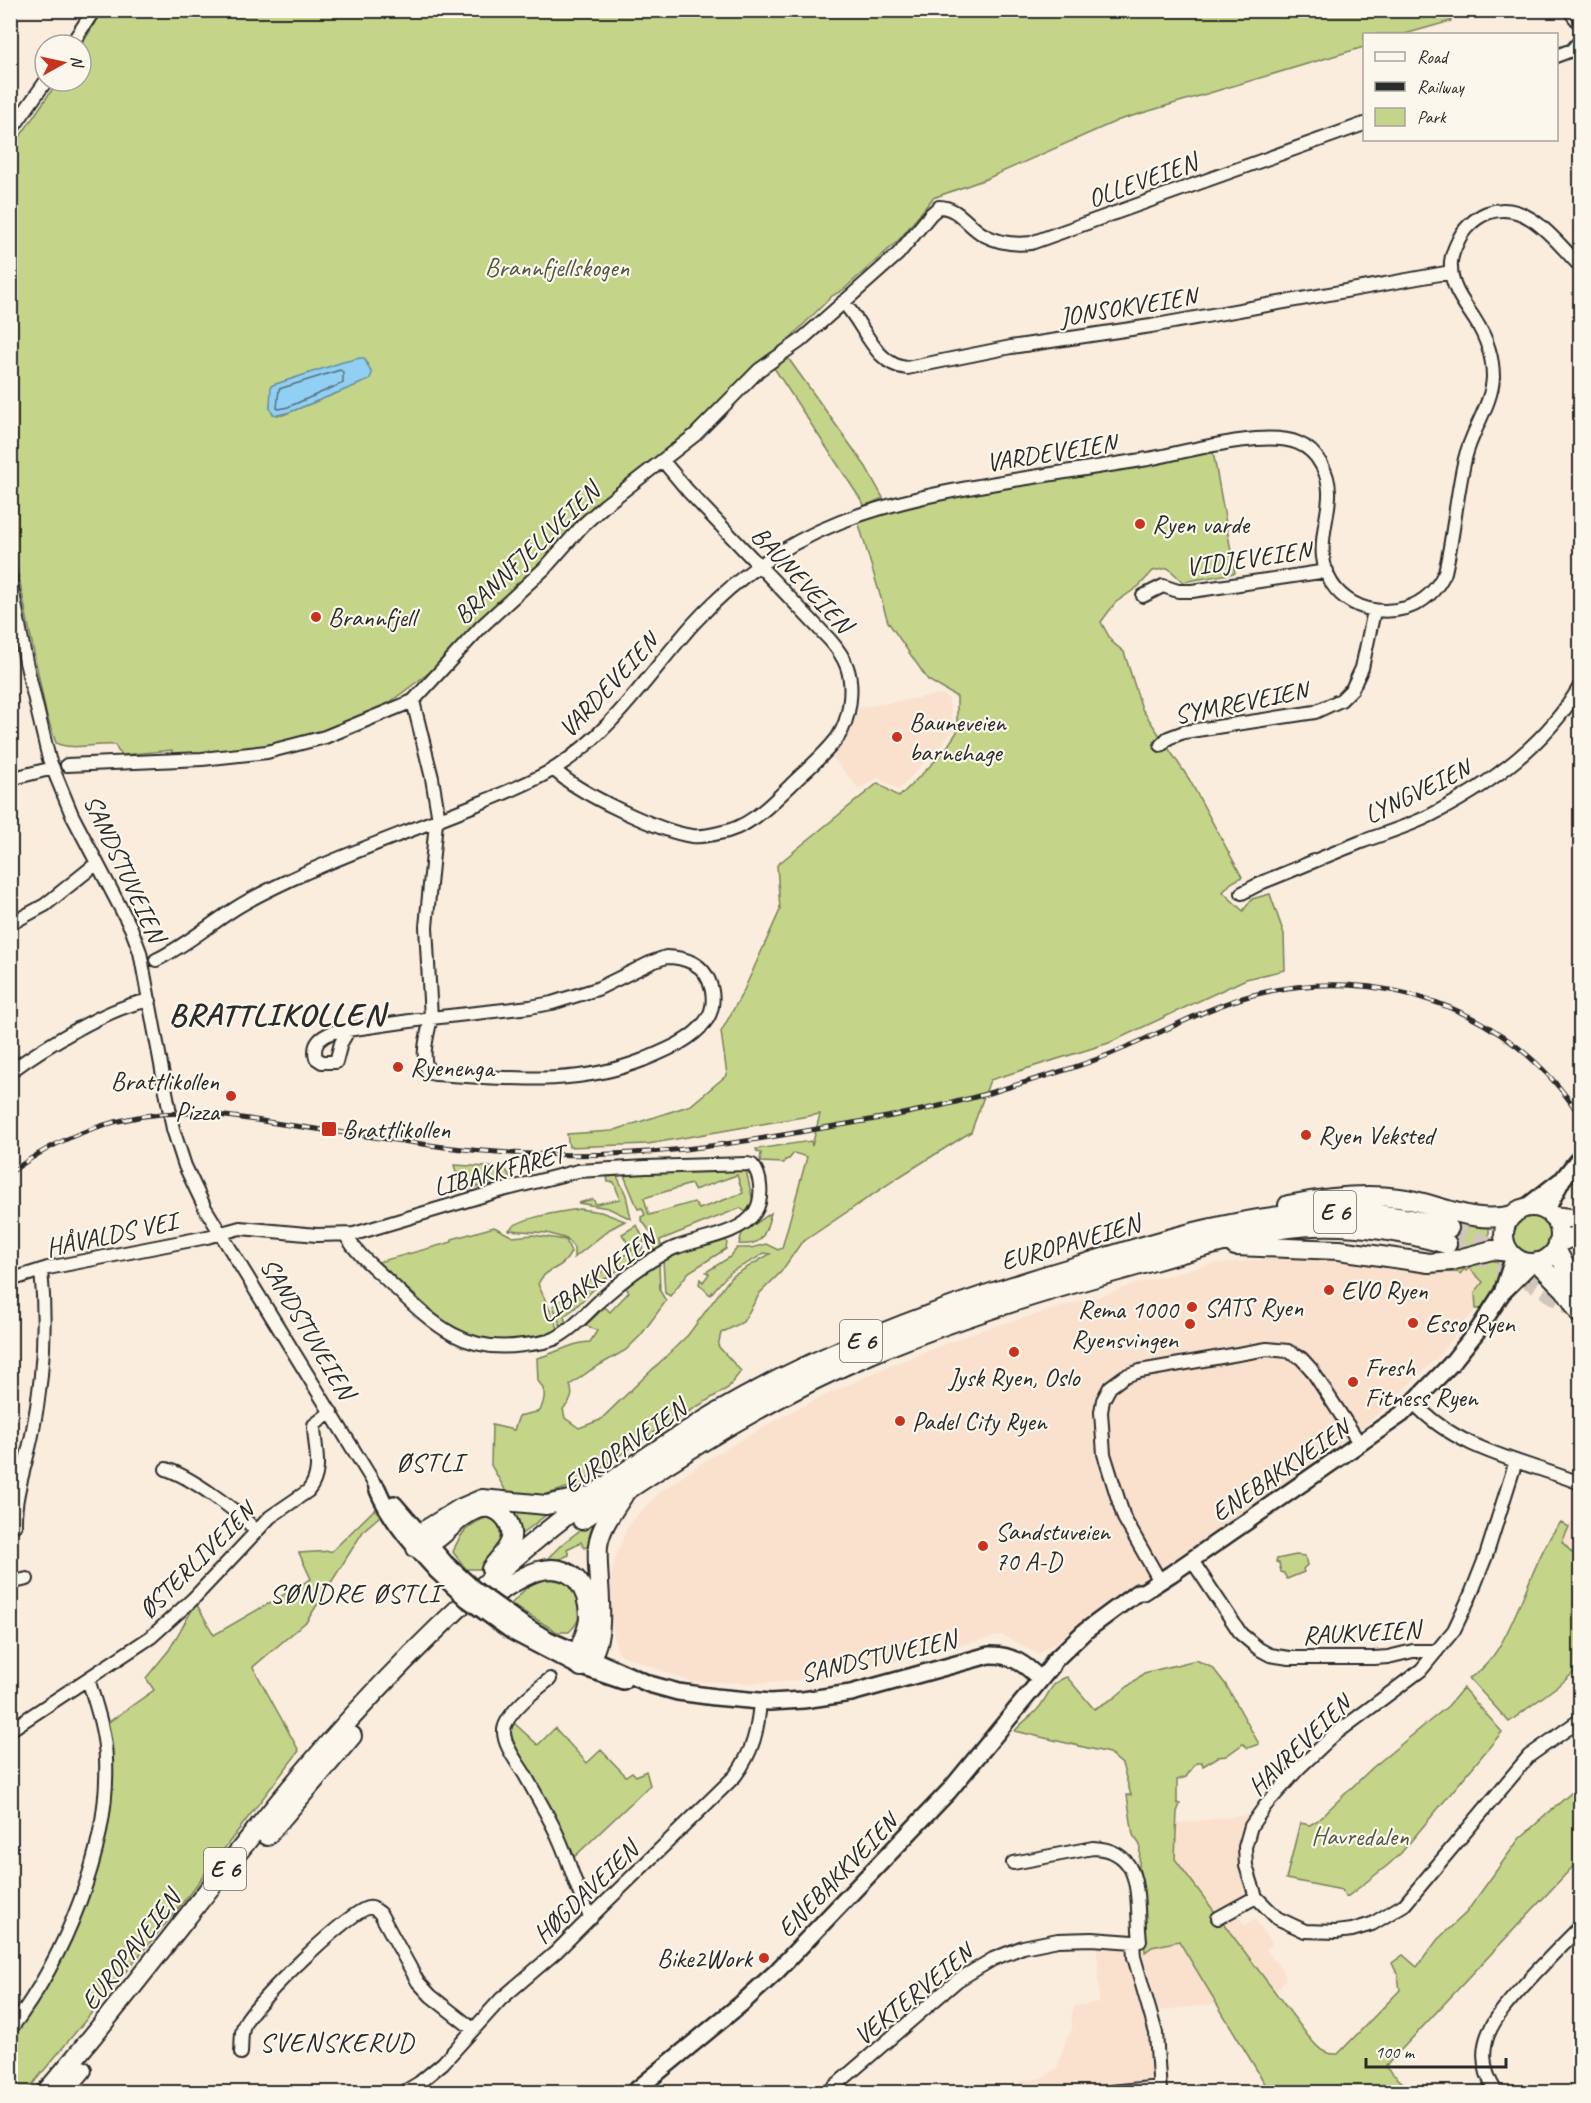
<svg xmlns="http://www.w3.org/2000/svg" width="1591" height="2103" font-family="Caveat,sans-serif">
	<style>
		.built { fill: #f9e1ce }
		.green { fill: #c4d489; stroke: #78805a; stroke-width: 1.5; fill-rule: evenodd }
		.water { fill: #91d0f2; stroke: #688ea2; stroke-width: 1.5 }
		.lines { fill: none; stroke-linecap: round; stroke-linejoin: round }
		.shore { stroke: #546d7b; stroke-width: 1.5 }
		.highway-tunnel { stroke: #d1c6ba; stroke-width: 18; stroke-dasharray: 18 9; stroke-linecap: butt }
		.minor-casing { stroke: #2b2b2b; stroke-width: 16 }
		.major-casing { stroke: #2b2b2b; stroke-width: 20 }
		.highway-casing { stroke: #2b2b2b; stroke-width: 22 }
		.minor { stroke: #fbf7ec; stroke-width: 12 }
		.major { stroke: #fbf7ec; stroke-width: 15 }
		.highway { stroke: #fbf7ec; stroke-width: 18 }
		.rail-casing { stroke: #2b2b2b; stroke-width: 5 }
		.rail { stroke: #fbf7ec; stroke-width: 3; stroke-dasharray: 9; stroke-linecap: butt }
		.major-bridge-casing { stroke: #2b2b2b; stroke-width: 20; stroke-linecap: butt }
		.major-bridge { stroke: #fbf7ec; stroke-width: 15 }
		.poi-dot { fill: #c8321e; stroke: #fbf7ec; stroke-width: 2 }
		.labels { text-anchor: middle; stroke-width: 4.5; stroke-linejoin: round; paint-order: stroke }
		.shield { fill: #fbf7ec; stroke: #696865; stroke-width: 1.5 }
		.shield-label { font-size: 24px; font-weight: bold; fill: #2b2b2b }
		.street-label { font-size: 26px; fill: #2b2b2b; stroke: #fbf7ec }
		.park-label { font-size: 26px; fill: #515542; stroke: #fbf7ec }
		.poi-label { font-size: 26px; fill: #2b2b2b; stroke: #fbf7ec; text-anchor: start }
		.neighbourhood-label { font-size: 27px; letter-spacing: 1.5px; fill: #2b2b2b; stroke: #fbf7ec }
		.district-label { font-size: 32px; font-weight: bold; letter-spacing: 1.5px; fill: #2b2b2b; stroke: #fbf7ec }
	</style>
	<rect width="100%" height="100%" fill="#faedde"/>
	<filter id="ink" filterUnits="userSpaceOnUse"><feTurbulence type="fractalNoise" baseFrequency=".0167" numOctaves="2"/><feDisplacementMap in="SourceGraphic" scale="12" xChannelSelector="R" yChannelSelector="G"/><feConvolveMatrix kernelMatrix="1 2 1 2 8 2 1 2 1" color-interpolation-filters="sRGB"/></filter>
	<g filter="url(#ink)">
		<path class="built" d="M941,694l7,4 6,32 -55,60 -21,-12 -19,11 -27,-32 11,-13 12,-22 3,-14z
			M1281,1258l88,5 9,3 57,8 34,-6 15,14 -9,10 1,17 -40,50 -72,68 -326,227 -36,-19 -160,40 -69,8 -82,-1 -69,-27 -5,-4 -8,-41 1,-24 4,-25 13,-33 11,-14 22,-22 51,-35 87,-49 93,-43 90,-35 132,-38 18,-7 79,-21z
			M1580,1502v59l-18,-19z
			M1249,1815l-8,15 -3,11 1,29 6,18 -1,7 -4,6 -25,13 -40,-55 3,-36z
			M1238,1916l7,9 10,-6 18,25 -7,6 17,21 3,8 -10,13 -4,-2 -47,-66z
			M1179,1941l37,63 -58,7 -15,-56 5,-6z
			M1097,1944l20,2 6,3 5,8 21,77 5,39 -3,8 -5,3 -65,8h-63l1,-11 24,-3 14,-10 9,-29 7,-11 -2,-11 3,-11 25,-4z"/>
		<path class="green" d="M1450,10l1,11 -46,13h-41v13l-245,73 -133,59 -53,19 -35,43 -55,49 -11,6 -71,71 -95,84 -200,194 -84,63 -54,23 -73,17 -84,8 1,-6 -50,5 -4,-4 -3,-6c-17,-2 -44,6 -59,-2l-10,-30 -35,-175 -1,-387 48,-70h23v-35l21,-35zM356,359h8c6,6 7,13 5,21l-86,35h-5l-8,-7 3,-23z
			M788,358l78,109 17,31 -18,8 -91,-138z
			M1212,446l23,127 -52,9 -15,-14 -15,3 -14,15 -24,17 -14,19 11,20 12,10 18,57 47,70 53,98 -11,6 -8,9 20,19 9,-12 18,-5 14,40 1,36 -39,9 -137,64 -119,37 -19,52 -72,45 -98,66 -20,29 -21,21 -17,29 -22,11 -3,13 23,25 -13,17 -91,55 -58,41 -41,13 -31,-4 -16,-28 1,-40 22,5 5,-14 21,-5c5,-12 7,-20 -2,-30l-1,-23c18,-4 35,-16 53,-16l7,-11 -11,-6 19,-18 5,5 19,-20 -3,-4 17,-15 16,-9 1,27 6,10 -25,34 -15,15 -35,20 -21,15c4,11 1,16 -7,24l2,9 14,10 21,-8 88,-85 43,-58 39,-23 -6,-1c-10,8 -19,11 -30,17 -10,7 -16,16 -24,25l-11,-11 1,-5 3,3 6,-8 -3,-2 24,-15 7,-9h14l15,-4 12,6 4,-2 25,-91 -13,-4 -5,6 -4,1 -1,3 -24,-1 1,-9 -4,-1 -1,-3 55,-8 1,5 8,-32 -172,30 -79,3 -2,-13 45,-3 79,-26 36,-30 -6,-43 23,-42 36,-80 -3,-45 101,-82 21,14 44,-44 14,-21v-35l-29,-17 -40,-58 -33,-111 54,-17z
			M454,1165l51,3 6,10 -50,13z
			M746,1170l7,32 -7,10 -6,-4 -80,32 1,8 -11,7 1,-22 -10,-14v-2l4,-2 -3,-7 -4,1 -15,-36zM737,1175l6,18 -44,16 -5,-7 -45,13 -5,-17 47,-14 3,6z
			M617,1176l9,19 5,24 -23,-11 -30,-5 15,-4 3,5 24,-5 -6,-17h-6l-1,-5z
			M579,1209l22,3 24,9 -15,8 -36,29v-10l-7,-9 -20,-6 -38,-3c10,-13 54,-18 70,-21z
			M771,1213c-6,21 -7,33 -32,31l3,-11z
			M1513 1236a19 19 0 1 1 38 0a19 19 0 1 1-38 0Z
			M1446,1219l43,7v17l-32,9 -24,3 13,-8z
			M637,1225l7,15 -3,15 -39,26 -28,28 -10,7 2,8 -5,3 -8,-21 79,-56 -10,-16z
			M494,1227l19,10 20,-2 33,5 5,12c-10,21 -24,13 -33,32l21,46 -17,7 -42,4 -32,-7 -25,-13 -65,-59 74,-20v-3z
			M724,1239l3,3 -1,7 -37,23 -19,24 -5,-3 -2,-32 20,-10z
			M1493,1258c18,13 0,38 -9,51h-8l-1,-17 8,-10 -14,-14 -3,3 -2,-2 -4,5 -3,-2 -32,1 -3,-3z
			M496,1503l55,8 -33,26z
			M375,1509l5,7 -16,14 -57,91 -54,46 46,84 -118,154 -150,181 -6,6h-14v-63l30,-46 46,-112 13,-65 -1,-77 55,-39 -8,-12 23,-28 27,-47 18,32 97,-56 -12,-26 33,-2z
			M605,1511l-13,33 -8,4 -3,-6 -14,7 2,6 -19,8 -6,-1 18,-18z
			M489,1517l7,2c10,23 2,33 -14,50h-16l-13,-17c7,-19 16,-29 36,-35z
			M1561,1522l8,5 -7,15 18,19v106l-17,15 -54,40 -40,-44c44,-22 59,-118 92,-156z
			M1296,1555l9,1 2,9 -4,4 1,3 -17,7 -3,-6 -3,-1 -2,-9 -3,-1 1,-3z
			M541,1579c7,1 17,0 24,4 19,11 20,35 4,49h-12l-46,-28 18,-19z
			M1196,1660l17,8 13,17 33,59 -11,4 -5,-4 -17,12 -8,1 -15,9 -1,-4 -7,2 -9,13 -9,3v23l3,1 -3,8 -2,47 133,177c9,11 15,19 30,18l62,-64 -2,-14 -6,-13 11,-8 14,12 21,-28 28,-26 53,-74 61,-54v74l-195,208 28,25h-143l-91,-151 -27,6 -7,5 -2,-64 -4,-21 1,-22 -7,-10 -6,-40h4l-9,-31 -13,-11 -94,-22c6,-8 14,-13 21,-20 12,-12 13,-29 31,-34l27,32 20,-11 30,-25z
			M1463,1688l39,44 -101,121 -13,12 -41,32h-2l-3,-7 -56,-11 14,-56 10,2 8,-5 54,-52 76,-62z
			M513,1722l25,23 17,-17 32,35 14,-13 25,26 6,-4 4,4 10,-5 4,14 -79,75 -62,-123v-6z"/>
		<path class="water" d="M360,358h4l8,16 -3,6 -79,32 -12,3 -5,-1 -3,-6 1,-22 2,-1 70,-23z"/>
		<g class="lines">
			<path class="shore" d="M340,370l3,2v11l-55,24 -9,2 -2,-1 2,-19z"/>
			<path class="highway-tunnel" d="M1449,1228l79,34 52,35
				M1447,1244c49,16 92,39 133,70"/>
			<defs>
				<path id="minor" d="M1569,10l11,14
					M71,45l23,-35
					M1556,56l16,-6 8,-9
					M10,132l36,-51
					M843,302c21,21 31,63 64,66l104,-21 140,-21 300,-54
					M10,577l16,85 23,97 23,56 59,113 9,24 33,177 12,37 20,42 172,280
					M1143,596l20,-10 15,5h14l135,-20
					M413,701l19,77 7,42
					M1161,745l7,-7 16,-6 131,-20 26,-12 11,-11 10,-21 12,-57
					M67,765l135,-6 65,-7 58,-15 88,-36 68,-74 64,-59 38,-43 22,-20 90,-70 64,-65 41,-29 98,-87 33,-40 8,-7c20,0 29,20 45,28 15,8 31,10 47,8l333,-119
					M554,769c21,23 107,63 138,67 9,1 19,-1 27,-3 30,-5 50,-27 71,-47 16,-16 35,-31 48,-49 12,-18 16,-50 9,-70 -4,-11 -10,-19 -17,-27l-142,-149 -25,-30
					M10,779l43,-11
					M1242,893l21,-11c33,-13 65,-27 98,-40 24,-9 49,-16 72,-28 58,-30 114,-71 147,-128
					M10,924l35,-19 51,-41
					M666,957c9,0 19,2 27,6 20,10 26,42 12,59 -14,19 -41,29 -62,38 -69,27 -136,18 -208,14l-5,-1c-11,-13 -2,-40 1,-55l99,-11 22,-4 45,-14 55,-27z
					M156,960c29,-14 53,-35 80,-52 22,-14 47,-25 71,-36 59,-26 119,-47 178,-71 24,-10 50,-20 72,-34 57,-37 93,-95 137,-144 91,-100 193,-122 320,-143 45,-7 90,-14 134,-21 37,-7 117,-30 150,-16 10,4 18,12 23,21 19,31 -2,61 2,93 5,43 45,61 83,51 19,-6 31,-18 39,-36 9,-37 11,-76 20,-113 6,-28 27,-54 28,-82 0,-20 -7,-40 -18,-57 -10,-16 -24,-32 -24,-53 -1,-8 3,-18 7,-26 5,-12 17,-23 29,-28 40,-15 69,29 93,53
					M348,1031l-7,12 -5,19h-14l-6,-4c-4,-15 5,-21 17,-26l98,-14 -5,-91 10,-105
					M10,1072c29,-22 105,-69 140,-71
					M10,1280l38,-12 159,-31 33,-9 77,7 37,-1 141,-42 83,-21 68,-4 101,-3 5,1c10,10 11,35 3,47 -13,22 -56,27 -78,35 -7,2 -14,7 -20,10 -19,11 -35,24 -51,38 -17,15 -32,34 -52,44 -10,4 -21,5 -31,6 -64,10 -95,-27 -137,-66 -16,-15 -28,-24 -40,-43
					M1414,1403c43,47 109,58 166,80
					M1516,1461l-30,95 -15,38 -17,36 -33,40 -87,65 -36,34 -33,37 -14,20 -6,21 1,19 10,31 21,21 28,13 31,1 16,-2 20,-6 33,-20 124,-148 51,-36
					M166,1469c23,7 74,43 90,62
					M15,1525c-1,-30 11,-60 17,-90 11,-55 15,-109 9,-165
					M1191,1559l50,75 18,15 11,6 19,3h85l14,-1 25,-6h24
					M1160,1581l-36,-63 -20,-64 -3,-42 2,-12 7,-13 15,-11 15,-5 127,-22 21,2 13,7 10,11 49,75
					M10,1583l17,-4
					M550,1679c-13,10 -44,34 -46,51 -1,15 14,33 21,45 12,22 25,43 35,66 11,25 17,52 31,77
					M10,1730l141,-93 42,-38 77,-82 38,-26c16,-19 6,-44 6,-66l17,-13
					M1218,1918l38,-21
					M1133,1942l1,15 22,76 4,59
					M10,2030c54,-71 100,-181 96,-271 -1,-28 -10,-54 -18,-80
					M241,2053c1,-11 -1,-22 5,-32 11,-20 102,-109 122,-113 5,-1 8,2 12,5l38,69 13,14 42,33
					M404,2092l15,-9 24,-20 58,-64 55,-47 43,-43 136,-133c18,-24 23,-46 25,-75
					M828,2092l130,-112 35,-21 30,-12 35,-7 34,-1 41,3 7,-1c-5,-38 7,-91 -47,-93l-80,15
					M1111,2092l49,-5
					M1496,2092c-29,-46 0,-76 30,-109 17,-19 36,-38 54,-56"/>
				<path id="major" d="M1525,1208l35,-27
					M1546,1211l16,-31 18,-23
					M1503,1290l11,-34
					M377,1488c13,32 36,57 60,83
					M394,1504l51,59
					M522,1624l25,15 102,45 29,8 37,5 55,5 33,-2 48,-7 138,-38c22,-1 36,9 51,24
					M513,1632l63,33 47,16
					M634,2092l107,-88 35,-32 173,-181 102,-124 3,-6 30,-29 54,-40h5l28,-18 231,-160 48,-49 28,-35 24,-37 30,-30"/>
				<path id="highway" d="M1288,1205c35,-7 75,-12 111,-7 41,5 71,27 114,17
					M1504 1235a28 28 0 1 1 56 0a28 28 0 1 1-56 0Z
					M1552,1216l28,3
					M1558,1243l22,-9
					M1235,1246l104,4 90,13 22,-2 41,-11 18,2
					M1556,1249l11,21 13,14
					M1537,1262l28,28 15,24
					M582,1520c16,-12 34,-22 50,-33 77,-52 156,-98 241,-134 81,-34 164,-60 249,-83 50,-14 102,-30 154,-40 56,-10 117,-1 171,14
					M416,1548c28,-5 37,-31 62,-39 20,-6 38,14 32,33 -4,10 -13,18 -19,27
					M416,1548l5,-13 6,-6 34,-21 21,-9 64,6 43,-9
					M484,1601c26,-15 64,-49 92,-22 10,11 13,24 13,39 -1,19 -15,29 -8,49 32,-22 14,-87 17,-121 2,-18 15,-35 25,-50
					M267,1836l85,-100
					M46,2092c89,-103 168,-214 256,-318 136,-161 304,-313 496,-404 89,-43 181,-75 276,-103 83,-26 176,-55 264,-55 38,0 74,6 111,16
					M63,2092l19,-22"/>
			</defs>
			<use href="#minor" class="minor-casing"/>
			<use href="#major" class="major-casing"/>
			<use href="#highway" class="highway-casing"/>
			<use href="#minor" class="minor"/>
			<use href="#major" class="major"/>
			<use href="#highway" class="highway"/>
			<defs>
				<path id="rail" d="M10,1173c52,-39 114,-61 179,-60 33,1 66,7 99,12 52,7 104,15 156,22 80,10 161,10 241,2 44,-5 88,-12 132,-20 61,-10 120,-20 179,-38 42,-13 86,-24 126,-42 44,-18 85,-42 131,-54 123,-32 258,12 327,121"/>
			</defs>
			<use href="#rail" class="rail-casing"/>
			<use href="#rail" class="rail"/>
			<defs>
				<path id="major-bridge" d="M445,1563l31,28 46,33
					M437,1571l30,28 46,33"/>
			</defs>
			<use href="#major-bridge" class="major-bridge-casing"/>
			<use href="#major-bridge" class="major-bridge"/>
		</g>
	</g>
	<g class="poi-dot">
		<circle cx="1140" cy="524" r="6"/>
		<circle cx="316" cy="617" r="6"/>
		<circle cx="897" cy="737" r="6"/>
		<circle cx="398" cy="1067" r="6"/>
		<circle cx="231" cy="1096" r="6"/>
		<rect x="321" y="1121" width="16" height="16" rx="3"/>
		<circle cx="1306" cy="1135" r="6"/>
		<circle cx="1329" cy="1290" r="6"/>
		<circle cx="1192" cy="1307" r="6"/>
		<circle cx="1413" cy="1323" r="6"/>
		<circle cx="1190" cy="1324" r="6"/>
		<circle cx="1014" cy="1352" r="6"/>
		<circle cx="1353" cy="1382" r="6"/>
		<circle cx="900" cy="1421" r="6"/>
		<circle cx="983" cy="1546" r="6"/>
		<circle cx="764" cy="1958" r="6"/>
	</g>
	<g class="labels">
		<g class="shield">
			<rect x="1314" y="1191" width="42" height="42" rx="4.5"/>
			<rect x="840" y="1320" width="42" height="42" rx="4.5"/>
			<rect x="204" y="1848" width="42" height="42" rx="4.5"/>
		</g>
		<g class="shield-label">
			<text x="1335" y="1220">E 6</text>
			<text x="861" y="1349">E 6</text>
			<text x="225" y="1877">E 6</text>
		</g>
		<g class="street-label">
			<text transform="translate(1142 180) rotate(-20)" y="9">OLLEVEIEN</text>
			<text transform="translate(1128 306) rotate(-9)" y="9">JONSOKVEIEN</text>
			<text transform="translate(1051 452) rotate(-9)" y="9">VARDEVEIEN</text>
			<text transform="translate(526 553) rotate(-44)" y="9">BRANNFJELLVEIEN</text>
			<text transform="translate(1248 558) rotate(-8)" y="9">VIDJEVEIEN</text>
			<text transform="translate(802 579) rotate(47)" y="9">BAUNEVEIEN</text>
			<text transform="translate(608 685) rotate(-47)" y="9">VARDEVEIEN</text>
			<text transform="translate(1241 702) rotate(-11)" y="9">SYMREVEIEN</text>
			<text transform="translate(1417 791) rotate(-26)" y="9">LYNGVEIEN</text>
			<text transform="translate(125 868) rotate(65)" y="9">SANDSTUVEIEN</text>
			<text transform="translate(499 1170) rotate(-15)" y="9">LIBAKKFARET</text>
			<text transform="translate(111 1234) rotate(-12)" y="9">HÅVALDS VEI</text>
			<text transform="translate(1070 1242) rotate(-16)" y="9">EUROPAVEIEN</text>
			<text transform="translate(597 1276) rotate(-36)" y="9">LIBAKKVEIEN</text>
			<text transform="translate(308 1328) rotate(59)" y="9">SANDSTUVEIEN</text>
			<text transform="translate(624 1446) rotate(-35)" y="9">EUROPAVEIEN</text>
			<text transform="translate(1280 1470) rotate(-34)" y="9">ENEBAKKVEIEN</text>
			<text transform="translate(196 1560) rotate(-45)" y="9">ØSTERLIVEIEN</text>
			<text transform="translate(1361 1632) rotate(-3)" y="9">RAUKVEIEN</text>
			<text transform="translate(878 1656) rotate(-13)" y="9">SANDSTUVEIEN</text>
			<text transform="translate(1299 1745) rotate(-44)" y="9">HAVREVEIEN</text>
			<text transform="translate(837 1875) rotate(-46)" y="9">ENEBAKKVEIEN</text>
			<text transform="translate(585 1892) rotate(-44)" y="9">HØGDAVEIEN</text>
			<text transform="translate(130 1950) rotate(-52)" y="9">EUROPAVEIEN</text>
			<text transform="translate(913 1994) rotate(-39)" y="9">VEKTERVEIEN</text>
		</g>
		<g class="park-label">
			<text x="557" y="276">Brannfjellskogen</text>
			<text x="1360" y="1845">Havredalen</text>
		</g>
		<g class="poi-label">
			<text x="1152" y="533">Ryen varde</text>
			<text x="328" y="626">Brannfjell</text>
			<text x="909" y="731">Bauneveien<tspan x="909" dy="30">barnehage</tspan></text>
			<text x="410" y="1076">Ryenenga</text>
			<text x="219" y="1090" text-anchor="end">Brattlikollen<tspan x="219" dy="30">Pizza</tspan></text>
			<text x="342" y="1138">Brattlikollen</text>
			<text x="1318" y="1144">Ryen Veksted</text>
			<text x="1341" y="1299">EVO Ryen</text>
			<text x="1204" y="1316">SATS Ryen</text>
			<text x="1178" y="1318" text-anchor="end">Rema 1000<tspan x="1178" dy="30">Ryensvingen</tspan></text>
			<text x="1425" y="1332">Esso Ryen</text>
			<text x="1365" y="1376">Fresh<tspan x="1365" dy="30">Fitness Ryen</tspan></text>
			<text x="1014" y="1386" text-anchor="middle">Jysk Ryen, Oslo</text>
			<text x="912" y="1430">Padel City Ryen</text>
			<text x="995" y="1540">Sandstuveien<tspan x="995" dy="30">70 A-D</tspan></text>
			<text x="752" y="1967" text-anchor="end">Bike2Work</text>
		</g>
		<g class="neighbourhood-label">
			<text x="430" y="1471">ØSTLI</text>
			<text x="355" y="1602">SØNDRE ØSTLI</text>
			<text x="337" y="2051">SVENSKERUD</text>
		</g>
		<g class="district-label">
			<text x="277" y="1025">BRATTLIKOLLEN</text>
		</g>
	</g>
	<rect width="1591" height="2103" fill="none" stroke="#fbf7ec" stroke-width="36"/>
	<rect x="18" y="18" width="1555" height="2067" fill="none" stroke="#2b2b2b" stroke-width="2" filter="url(#ink)"/>
	<rect x="1363" y="33" width="195" height="108" fill="#fbf7ec" stroke="#a8a59f" stroke-width="1.5"/>
	<rect x="1375" y="52" width="30" height="9" fill="#fbf7ec" stroke="#a8a59f" stroke-width="1.5"/>
	<text x="1417" y="63" font-size="18" fill="#2b2b2b">Road</text>
	<rect x="1375" y="82" width="30" height="9" fill="#2b2b2b" stroke="#a8a59f" stroke-width="1.5"/>
	<text x="1417" y="93" font-size="18" fill="#2b2b2b">Railway</text>
	<rect x="1375" y="108" width="30" height="18" fill="#c4d489" stroke="#a8a59f" stroke-width="1.5"/>
	<text x="1417" y="123" font-size="18" fill="#2b2b2b">Park</text>
	<g transform="translate(63 63) rotate(82)"><circle r="28" fill="#fbf7ec" stroke="#a8a59f" stroke-width="1.5"/>
	<path d="M0-4.5L10 22L0 15L-10 22Z" fill="#c8321e"/>
	<text y="-9" font-size="16" font-weight="bold" text-anchor="middle" fill="#2b2b2b">N</text>
	</g>
	<path d="M1366 2058v9h140v-9" fill="none" stroke="#2b2b2b" stroke-width="3"/>
	<text x="1375" y="2058" font-size="18" fill="#2b2b2b" stroke="#fbf7ec" stroke-width="4.5" paint-order="stroke">100 m</text>
</svg>
